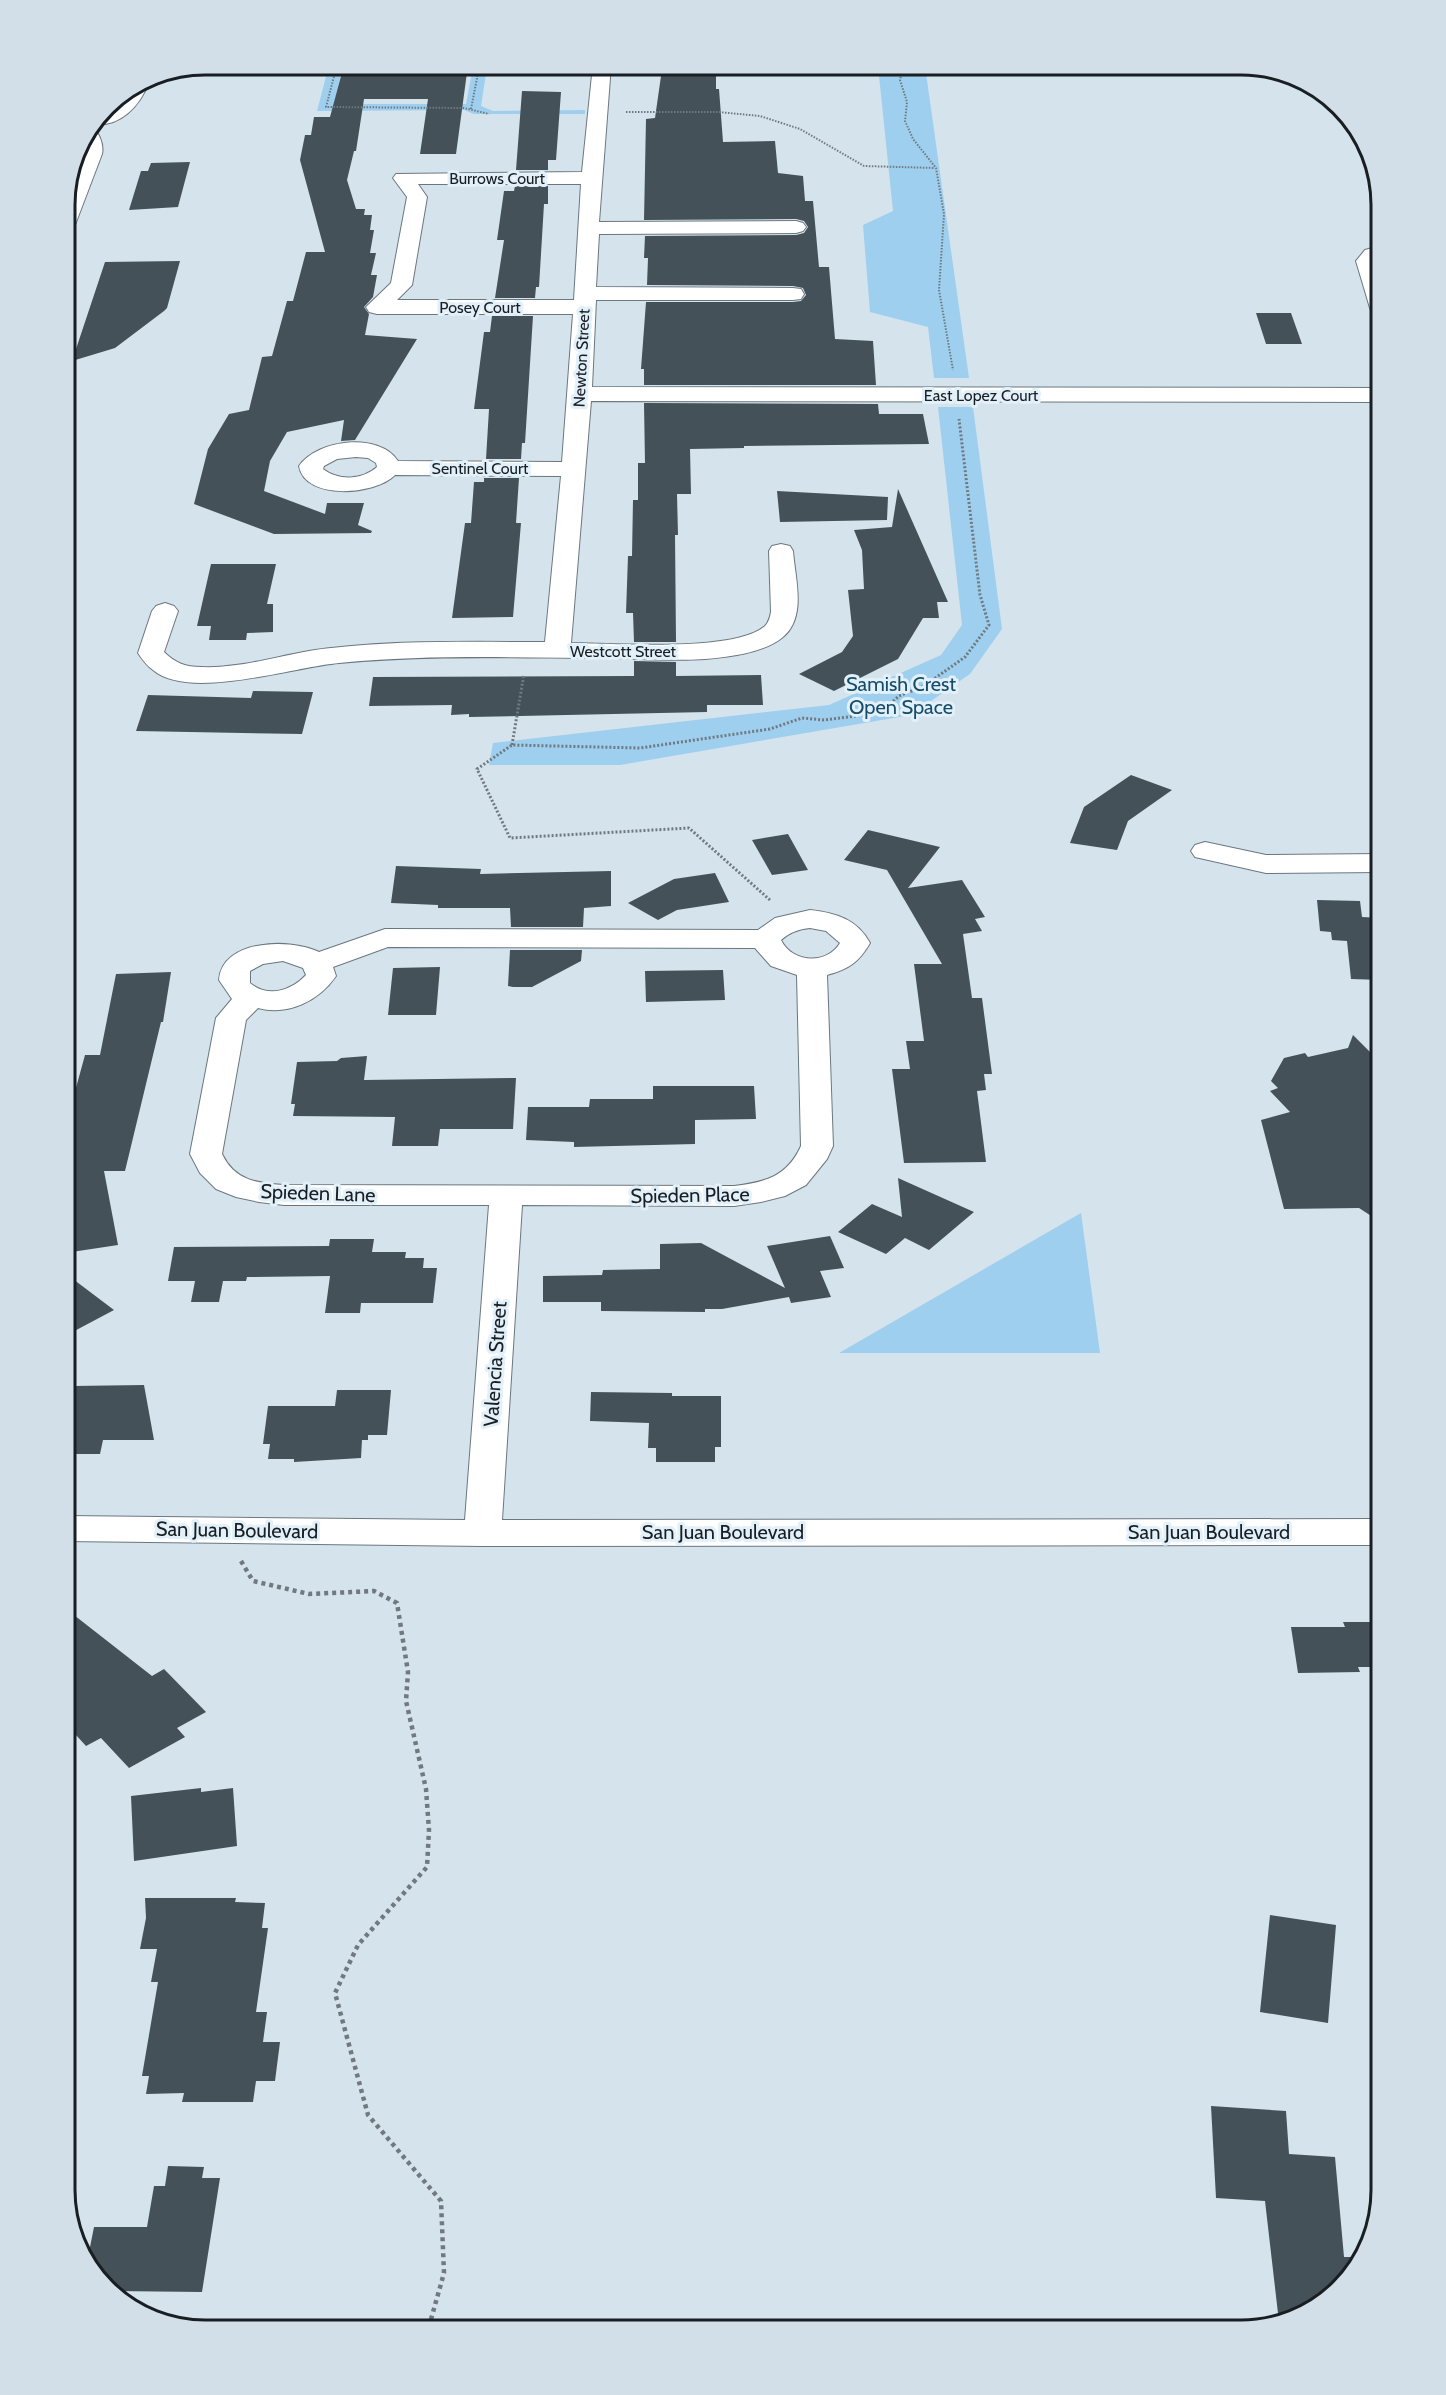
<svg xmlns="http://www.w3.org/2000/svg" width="1446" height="2395" font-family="Cabin,sans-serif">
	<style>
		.green { fill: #9fcfef }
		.building { fill: #455158 }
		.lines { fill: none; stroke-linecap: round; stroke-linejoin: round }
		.minor-casing { stroke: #6b777f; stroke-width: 2 }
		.path-far2 { stroke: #6f797f; stroke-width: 2; stroke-dasharray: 1.5 1.5; stroke-linecap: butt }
		.path-far1 { stroke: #6f797f; stroke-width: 3; stroke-dasharray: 2 2; stroke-linecap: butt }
		.path { stroke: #6f797f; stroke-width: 4.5; stroke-dasharray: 4 4; stroke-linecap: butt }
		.minor { fill: #fff; fill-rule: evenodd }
		.labels { text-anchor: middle; stroke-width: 6; stroke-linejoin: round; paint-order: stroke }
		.far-street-label { font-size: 16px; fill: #191e22; stroke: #e2f0f9 }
		.park-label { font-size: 20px; fill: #154c69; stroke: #e2f0f9 }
		.street-label { font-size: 20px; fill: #191e22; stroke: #e2f0f9 }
		.rim { fill: none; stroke: #191e22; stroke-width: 3 }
	</style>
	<rect width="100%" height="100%" fill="#d5e3ec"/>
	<path class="green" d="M329,65h14l-9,39h132l7,-37h14l-6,39 12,5 92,-1v4h-111l-10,-4 -147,1z
		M878,66h47l44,312h-35l-6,-51 -58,-15 -7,-87 30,-14z
		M938,407h35l29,222 -32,45 -59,41 -291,50h-131l4,-22 336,-38 112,-50 21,-30z
		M1081,1213l19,140h-261z"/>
	<path class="building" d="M344,65h124l-12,89h-36l8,-55h-64l-8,52h-2l-7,29 9,29h9l-1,6h8l-2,15h4l-4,23h6l-5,22h6l-4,22 -9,10 5,7 -4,21 52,4 -62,101 -14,1 3,-21 -57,12 -17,29 -6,30 61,23 2,-11h37l-6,22 14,6 -1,2 -97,1 -80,-30 14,-55 21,-35 20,-4 13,-53 10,-1 15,-55h6l13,-49h19l-25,-92 5,-25h6l3,-18h16z
		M662,69h54v20h3l4,53 52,-1 3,32 25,3 2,25h8l6,66h10l6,72 38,2 3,44h-232v-16h-3l5,-67h147l8,-1 5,-6 -3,-7 -10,-2 -146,-1 1,-27h-4l1,-22 151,-1 8,-2 4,-6 -4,-6 -8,-2 -152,1 2,-101 9,-1z
		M522,91l39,1 -5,68h-8v10h-32z
		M190,162l-12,45 -49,3 12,-39h7l3,-8z
		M515,186h33v18h-4l-5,83h-3l-1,11h-40l9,-58h-7l7,-49h10z
		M180,261l-13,47 -3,3 -49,37 -43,13 33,-99z
		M1256,313h35l11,31h-36z
		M492,316h41l-8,127h-3l-1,16h-35l3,-50h-15l10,-77h6z
		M644,403l234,1 1,10h44l6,30 -185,2v2l-54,1 1,45h-14l1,41h-3l1,107h-42l-1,-29h-7l2,-57h4l1,-56h5v-37h7z
		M484,478h35l-3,45h5l-8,94 -61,1 13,-95h6l3,-41h10z
		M898,489l50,113h-11l2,16h-16l-25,41 -64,32 -35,-17 43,-22 11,-16 -5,-46 16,-1 -2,-39 -8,-20 38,-3z
		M777,491l111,6 -1,23 -107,2z
		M211,564h65l-9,40h6v28l-26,1 -1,7h-37l2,-14h-14z
		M634,661l42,1v14l85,-1 2,30h-56v7l-238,5v-3l-18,1 1,-10 -83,1 4,-29 261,-1z
		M253,691l60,1 -11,42 -166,-3 12,-36 103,3z
		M1131,775l41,15 -44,31 -11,29 -47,-7 14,-36z
		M868,830l72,17 -32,41 54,-8 23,37 -10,2 7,12 -19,3 9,64h10l10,76h-8l2,16 -9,1 9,71 -82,1 -12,-94h18l-4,-28h18l-10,-77h28l-55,-94 -43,-10z
		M788,834l20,36 -36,5 -20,-35z
		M396,866l85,3 -1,5 131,-3v35l-27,2 -1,19h-72l-1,-19h-72v-3l-47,-2z
		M715,873l14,29 -52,8 -19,10 -30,-17 46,-24z
		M1317,900l43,1 2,16 20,1v62l-31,-1 -4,-38 -15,-1 -1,-8 -11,-1z
		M510,950h72l-1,11 -49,26h-19l-5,-1z
		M440,967l-4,48h-48l5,-47z
		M723,970l2,30 -79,2 -1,-31z
		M171,972l-8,50h-2l-36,149h-21l14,74 -53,8v-147h6l14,-51h15l16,-81z
		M1353,1035l29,29v159l-23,-15 -75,1 -23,-89 29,-8 -20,-21 8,-3 -7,-7 13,-23 21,-5 3,4 40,-9z
		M367,1056l-3,24 152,-2 -3,51h-73l-2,17h-46l3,-29 -102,-1 2,-12h-4l6,-42 40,-1 4,-3z
		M653,1086h101l2,33 -61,1v24l-121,3v-5l-48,-2 2,-33h61l1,-8h63z
		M898,1178l76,34 -45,38 -24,-12 -19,16 -48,-22 34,-28 30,13z
		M830,1236l14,32 -24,3 11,26 -40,6 -2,-6 -67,12h-17v3l-104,-1v-9h-58v-26l59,-1 1,-5 57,-1v-25l41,-1 84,45 -18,-42z
		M330,1239h44l-2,13h34l-1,6h19l-1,10h14l-4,35h-72l-1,10h-35l5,-37 -83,1 -1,4h-23l-4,21h-28l4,-21h-27l6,-34 155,-1z
		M65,1273l49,37 -49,26z
		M144,1385l10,55h-51l-3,14h-35v-34l8,-34z
		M337,1390h54l-4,45h-19v5h-6l-1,18 -67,4v-3h-26l2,-15h-7l5,-38h67z
		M591,1392l81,1v3h49v51h-6v15h-59v-14h-8l1,-25 -59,-2z
		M65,1608l87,68 12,-7 42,43 -29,16 8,9 -56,31 -28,-30 -15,8 -21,-23z
		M1343,1622h39v45h-24l2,5 -62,1 -7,-46h54z
		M201,1788v4l32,-4 4,58 -103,15 -3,-65z
		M145,1898h91l-1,4 30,1 -3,25h6l-12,84h11l-4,30h17l-5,39h-19l-3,21h-71l2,-9 -38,1 3,-18h-7l16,-94h-7l6,-33h-17l6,-31z
		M1270,1915l66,10 -8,98 -68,-11z
		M1211,2106l75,5 3,43 46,3 9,100h17l-3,11 -55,48 -24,6 -14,-121 -49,-3z
		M168,2166l36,1 -2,11h18l-18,114 -89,-1 -26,-29 7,-35h53l7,-41h11z"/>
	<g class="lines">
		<defs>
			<path id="minor" d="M593,65h18l-12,157 197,-1 7,2 3,4 -3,4 -7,2 -197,1 -3,53 197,1 8,1 3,5 -3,5 -8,1h-197l-4,87 789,1v14l-790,-1 -20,242c41,0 167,10 195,-18 3,-4 4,-8 5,-13l-2,-61 3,-5 9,-2 9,2 3,5c2,27 14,66 -10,86 -19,16 -55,20 -78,22 -30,2 -61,0 -91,-1 -91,0 -184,-4 -275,5 -46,4 -150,38 -186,7 -6,-4 -11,-11 -15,-17l14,-42 4,-5 9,-3 9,3 4,5 -14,41c11,11 22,15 37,15 43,2 87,-15 130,-19 71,-8 143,-6 214,-6l16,-166 -166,-1c-19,20 -90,26 -96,-9 19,-27 80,-34 99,-5l164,1 11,-148h-196l-8,-2 -3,-5 25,-24 16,-86 -14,-19 3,-4 186,-2zM418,184h163l-7,116h-177l15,-15 15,-88zM356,457l12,1 8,5 1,4c-15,13 -38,14 -54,2l1,-3 13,-7z
				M147,78l2,4c-9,24 -29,46 -57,42l9,-12 17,-8 9,-13z
				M90,127c9,3 14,18 12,27l-27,71 -3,4 -7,2v-32l17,-45 -2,-13z
				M1372,248l9,5 -3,8 3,13v41l-8,-2 -3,-5 -14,-47 9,-11z
				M1205,842l61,13 115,-1v18l-115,1 -71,-16 -4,-6 4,-6z
				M810,910c26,3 47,9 60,33 -11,19 -21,26 -43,32l6,171 -6,13 -21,26 -21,11 -24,6 -27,4 -212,-1 -20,315 879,-1v26l-898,1 -418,-5v-25l400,4 24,-315h-205l-25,-3 -23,-5 -20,-8 -16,-16 -10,-19 26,-136 16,-19 -13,-19c3,-41 72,-42 100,-28l66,-23 373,1 17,-12zM810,928l16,3 14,12c-13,22 -48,20 -59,-3 9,-8 18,-11 29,-12zM388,947l367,1 16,18 26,9 4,171c-14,31 -36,36 -67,40l-450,-1c-27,-2 -49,-4 -62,-31l24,-134 12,-12c30,8 61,-7 78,-32l-3,-9zM283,961l20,7 3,7c-15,16 -38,23 -56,8v-12l13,-7z"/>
		</defs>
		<use href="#minor" class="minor-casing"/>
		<path class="path-far2" d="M337,65l-11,42 138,1 25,6
			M903,65l-3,15 7,22 -2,19 8,18 23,29 8,46 -5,76 14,80
			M471,109l8,-41 4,-3
			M626,112h92l42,4 40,13 64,37 71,2"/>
		<path class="path-far1" d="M512,745l12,-71
			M770,900l-81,-72 -179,10 -33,-69 35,-24 128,3 130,-19 32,-11 22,2 56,-7 19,-17 25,-10 41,-29 24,-32 -9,-30 -21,-176"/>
		<path class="path" d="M241,1561l12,20 56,13 65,-3 23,12 11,69 -2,29 20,88 3,41 -2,37 -69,78 -23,48 33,122 73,86 3,72 -16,57"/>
		<use href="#minor" class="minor"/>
	</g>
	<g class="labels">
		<g class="far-street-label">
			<text x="497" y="184">Burrows Court</text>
			<text x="480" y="313">Posey Court</text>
			<text transform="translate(581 358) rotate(-87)" y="6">Newton Street</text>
			<text x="981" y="401">East Lopez Court</text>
			<text x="480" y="474">Sentinel Court</text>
			<text x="623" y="657">Westcott Street</text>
		</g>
		<g class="park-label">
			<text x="901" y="691">Samish Crest<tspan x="901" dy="23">Open Space</tspan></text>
		</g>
		<g class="street-label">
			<text transform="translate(318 1193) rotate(2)" y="7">Spieden Lane</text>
			<text transform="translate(690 1195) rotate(-1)" y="7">Spieden Place</text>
			<text transform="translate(495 1364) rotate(-86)" y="7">Valencia Street</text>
			<text transform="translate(237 1530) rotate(1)" y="7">San Juan Boulevard</text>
			<text x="723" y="1539">San Juan Boulevard</text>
			<text x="1209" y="1539">San Juan Boulevard</text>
		</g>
	</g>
	<path d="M0 0H1446V2395H0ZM205 75H1241A130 130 0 0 1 1371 205V2190A130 130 0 0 1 1241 2320H205A130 130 0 0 1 75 2190V205A130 130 0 0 1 205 75Z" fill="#d2dfe8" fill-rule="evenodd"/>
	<path class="rim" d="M205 75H1241A130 130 0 0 1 1371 205V2190A130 130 0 0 1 1241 2320H205A130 130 0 0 1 75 2190V205A130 130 0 0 1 205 75Z"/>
</svg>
